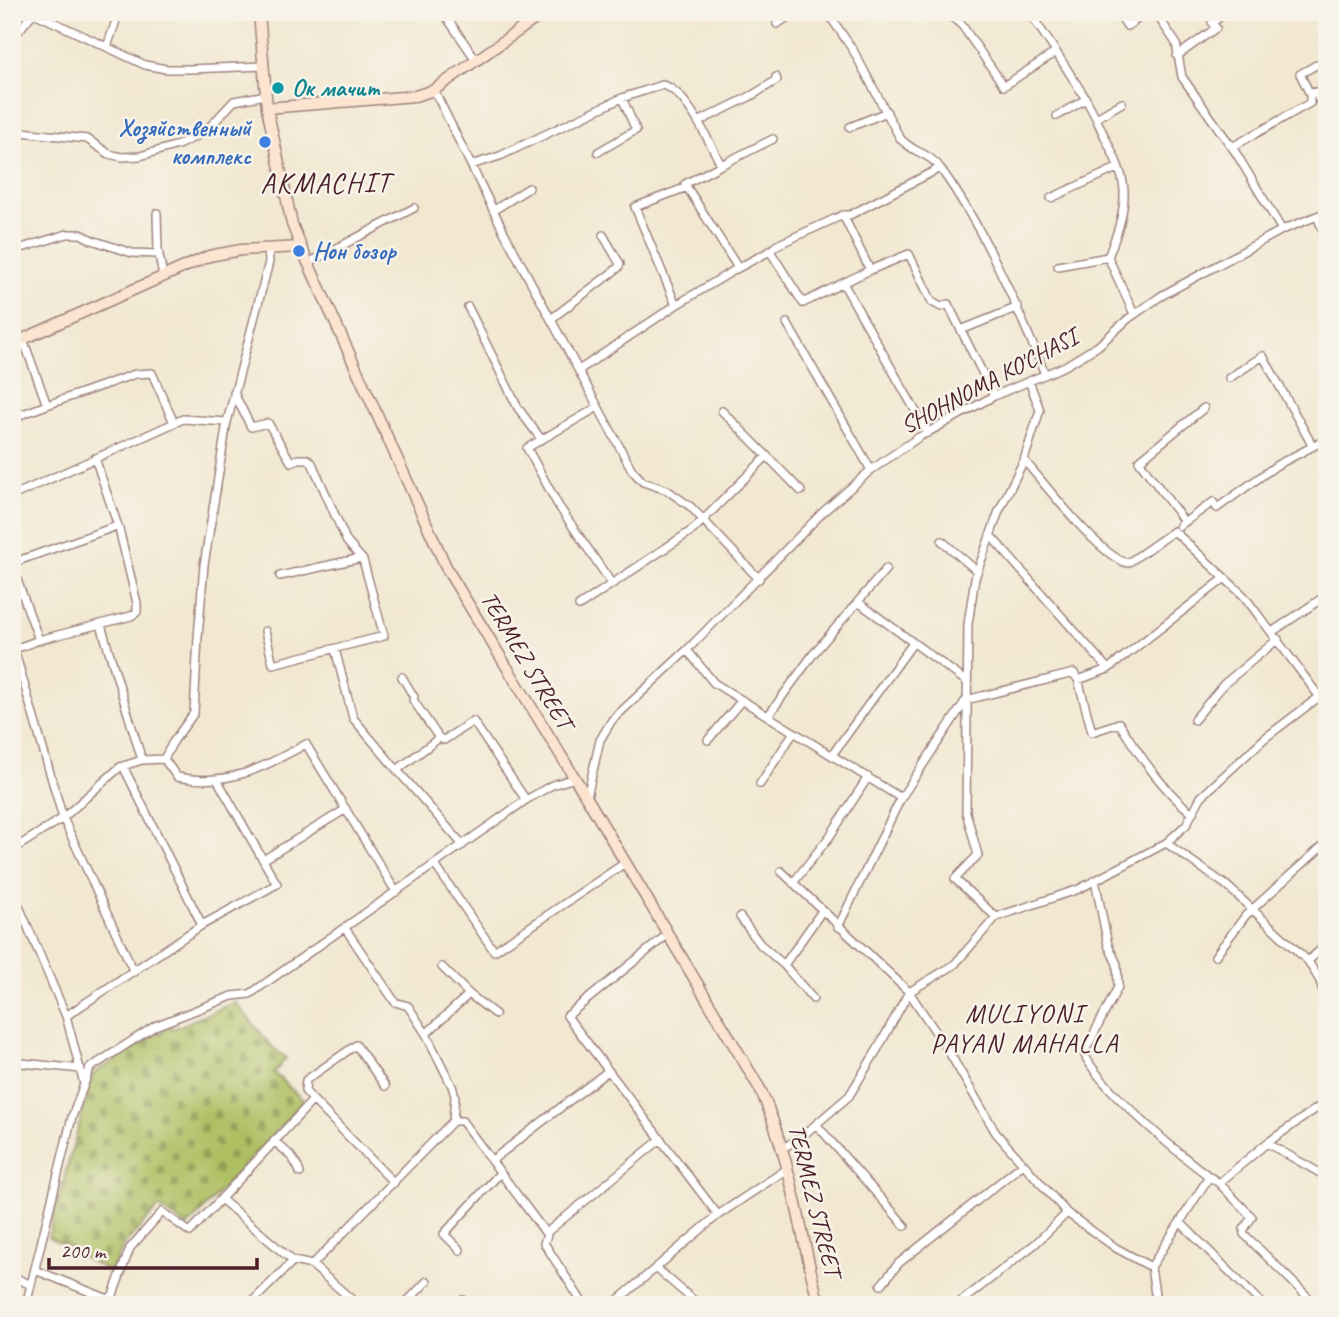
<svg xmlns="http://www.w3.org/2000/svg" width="1339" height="1317" font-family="Caveat,sans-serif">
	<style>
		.cemetery { fill: url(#cemetery-stones); stroke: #7c7047; stroke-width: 2 }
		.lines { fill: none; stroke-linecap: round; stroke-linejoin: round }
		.street-casing { stroke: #9e847e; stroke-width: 10 }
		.secondary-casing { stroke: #9e847e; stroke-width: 13 }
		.street { stroke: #fff; stroke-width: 7 }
		.secondary { stroke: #fde4d0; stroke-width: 10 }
		.culture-dot { fill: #0f9aa8; stroke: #f7f3e8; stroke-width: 2.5 }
		.shop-dot { fill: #3f7fe0; stroke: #f7f3e8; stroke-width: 2.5 }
		.labels { text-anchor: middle; stroke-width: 5; stroke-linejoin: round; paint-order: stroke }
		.culture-label { font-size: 24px; font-weight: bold; fill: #0d838f; stroke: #f7f3e8; text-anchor: start }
		.shop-label { font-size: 24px; font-weight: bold; fill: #366cbe; stroke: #f7f3e8; text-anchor: end }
		.street-label { font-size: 24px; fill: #4a1f2b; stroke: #f7f3e8 }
		.neighbourhood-label { font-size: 26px; letter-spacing: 2px; fill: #4a1f2b; stroke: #f7f3e8 }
		.quarter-label { font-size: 28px; letter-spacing: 2px; fill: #4a1f2b; stroke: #f7f3e8 }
	</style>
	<defs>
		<pattern id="cemetery-stones" width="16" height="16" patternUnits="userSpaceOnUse" patternTransform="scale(1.75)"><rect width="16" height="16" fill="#afc063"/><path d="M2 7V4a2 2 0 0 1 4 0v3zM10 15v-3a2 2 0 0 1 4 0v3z" fill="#909b52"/></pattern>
	</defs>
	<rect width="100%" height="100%" fill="#f7f3e8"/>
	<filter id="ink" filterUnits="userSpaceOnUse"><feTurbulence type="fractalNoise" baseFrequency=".0143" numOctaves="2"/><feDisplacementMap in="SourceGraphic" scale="14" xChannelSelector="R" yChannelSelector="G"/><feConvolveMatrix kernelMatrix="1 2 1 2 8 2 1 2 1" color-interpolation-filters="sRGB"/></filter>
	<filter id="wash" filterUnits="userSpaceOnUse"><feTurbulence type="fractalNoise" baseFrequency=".00686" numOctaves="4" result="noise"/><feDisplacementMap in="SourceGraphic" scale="28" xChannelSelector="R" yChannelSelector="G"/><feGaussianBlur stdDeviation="1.57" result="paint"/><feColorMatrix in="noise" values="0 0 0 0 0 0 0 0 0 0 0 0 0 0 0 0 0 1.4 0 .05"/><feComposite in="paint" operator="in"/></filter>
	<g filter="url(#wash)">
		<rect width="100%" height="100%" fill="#f2e8d1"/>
		<path class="cemetery" d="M235,1002l38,46 13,10 -12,15 30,28 -117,126 -28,-20 -33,35 -16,30 -28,-15v-4l-34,-16 45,-163 77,-48 3,3z"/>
	</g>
	<g filter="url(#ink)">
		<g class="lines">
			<defs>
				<path id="street" d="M32,12l113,53 21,4h24l74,-3
					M443,12l33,48
					M827,12l26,38 47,88c13,16 28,13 41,31 45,63 75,135 104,205
					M945,12l16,12 43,62 52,-34 30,47
					M1029,12l27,40
					M1118,12l9,14 21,-14
					M1155,12l21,31 6,34 54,76 46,77
					M777,24l18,-12
					M12,39l21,-26
					M107,47l12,-35
					M1177,56l39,-28 -4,-5 14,-11
					M434,90l71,144 127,236 11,12 24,8 24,17 68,72
					M1310,94l5,-2 12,23
					M1122,103l-26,15c9,22 27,49 28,73 1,22 -8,46 -16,66l26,57
					M1057,116l29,-17 10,19
					M698,122l53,-26 26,-16 -1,-3
					M850,127l37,-15
					M12,131l75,8 22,15 13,3 18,-1 38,-11 27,-13 29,-31 32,-6
					M1232,147l78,-44v-9l-10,-20 27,-15
					M598,152l38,-22 -14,-32 40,-13c24,4 48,59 59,80l-36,19 53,84 -62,37
					M471,165l29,-9 122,-58
					M721,165l52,-26
					M1051,198l66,-30
					M12,207h2
					M494,210l35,-22
					M157,213l1,37 5,26
					M843,215l27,55 -27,13
					M1317,216l10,24
					M268,248l1,14 -42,160 -23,143 -6,72 -4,76 -21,29 -9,17 13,18c50,10 86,-9 129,-33l90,148
					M12,251l55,-17h14l11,6 40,13 26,1
					M770,251l7,-6 66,-30h7l90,-47
					M308,263l106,-55
					M1058,266l50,-9
					M738,268l32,-17 33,52 40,-20 85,150
					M870,270l39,-16 23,48 9,5 7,-3 46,92
					M468,307l50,101 23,31
					M551,319l67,-51 2,-4 -17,-29
					M787,323l84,147
					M961,330l57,-23
					M12,331l5,11
					M579,370l97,-65 -41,-98 52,-20
					M1229,378l34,-22 49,89
					M1029,381l11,29 -16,50c20,23 78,99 104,103l46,-32 70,65 75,100
					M234,393l17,34 17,-4 23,39 7,-3h10l4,4 35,79 16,18 21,76 -111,28 -8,-33
					M47,405l88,-31 17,-1 22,50
					M598,407l-71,41 31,57 54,79
					M20,415l27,-10 -24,-66
					M767,456l34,35
					M12,496l171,-77 44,3
					M1182,524l31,-22 4,6 60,-43 50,-26
					M1180,526l3,-6 -44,-59 65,-53
					M990,535l118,134 117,-91
					M942,541l35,30
					M12,563l105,-37
					M12,566l27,74
					M280,576l81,-18
					M858,602l109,80
					M579,606l115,-77 73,-73 -45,-45
					M101,625l41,135
					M1272,632l55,-37
					M14,649l49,169 71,154
					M335,649l18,69 44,52
					M12,650l27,-10 92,-24 6,-4v-9l-18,-74 -24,-71
					M687,650l27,33 187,115
					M402,677l12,20 -1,3 26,38 -42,32 66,75
					M1078,679l14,53 27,-9c21,33 43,66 73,90
					M768,716l46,-63 72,-84
					M1194,720l30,-36 54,-45
					M439,738l5,2 29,-19 53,79
					M708,740l34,-40
					M832,755l81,-112
					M123,766l79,159
					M218,781l45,79
					M760,784l34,-52
					M587,797l13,-57 12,-20 75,-70 136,-138 48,-42 48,-33 75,-41 71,-30 33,-20 30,-27 33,-23 121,-66 45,-18
					M1166,843l60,42 82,76 12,20 7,23
					M12,850l51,-32 57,-51 22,-7 22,-1
					M435,865l59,86 131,-88
					M781,871l128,121 40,60 47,81 71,80 -32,31 -77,60
					M1095,880l13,65 9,19 1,23 -34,66c12,32 105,111 135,130l48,-40
					M793,883l37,-47 38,-59
					M12,890l54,126 18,68
					M740,917l20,27 24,21
					M996,917l-41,-38 23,-24 -12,-43 2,-188 7,-46 24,-67 25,-51
					M838,927l63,-129 65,-98 108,-27 4,7 30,-11
					M345,928l50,74 13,4 18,28 43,-40
					M668,934l-101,82 151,199
					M1215,956l31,-41 81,-73
					M1308,961l19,-17
					M442,967l27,27 26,20
					M813,999l-29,-34 38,-54
					M66,1016l136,-91 75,-41 -14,-24 83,-51
					M426,1034l26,52 3,10 -2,25
					M12,1062l69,7
					M313,1100l81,83
					M1327,1101l-60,42 60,34
					M816,1124l89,102
					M274,1141c11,9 22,18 26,32
					M783,1148l17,-10 49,-42 28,-46 32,-58 45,-27 42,-48 83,-28 87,-46 20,-18 15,-28 64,-59 62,-47
					M491,1161l117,-90
					M1219,1183l33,34 -8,12v5l72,71
					M221,1199l72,62 19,4 46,40
					M1067,1213l49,35 35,19 58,-90
					M1180,1222l83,83
					M546,1233l115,-94
					M460,1250l-16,-16 56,-61
					M312,1265l141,-144h9l85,114 -3,8 40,62
					M1151,1267l5,34 3,4
					M656,1268l43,37
					M35,1270l73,29 8,6
					M12,1276l19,9
					M881,1285l18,-22 124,-99
					M108,1299l5,-4 17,-47 32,-36 28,20 123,-132 -8,-9 1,-11 50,-35 29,41
					M463,1300l4,5
					M26,1305l46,-188 18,-49 65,-42 77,-30 18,-2 276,-194 26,-15 23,-7
					M249,1305l44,-44
					M404,1305l23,-24
					M612,1305l106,-90 69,-46"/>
				<path id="secondary" d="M259,12l8,96 25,116 9,23 147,324 139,227 173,291c31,68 40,144 59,216
					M267,108l148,-12 19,-6 111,-78
					M12,344l197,-88 32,-6 60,-3"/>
			</defs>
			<use href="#street" class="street-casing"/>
			<use href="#secondary" class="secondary-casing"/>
			<use href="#street" class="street"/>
			<use href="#secondary" class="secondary"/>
		</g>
	</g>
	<circle class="culture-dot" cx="278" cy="88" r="7"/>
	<g class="shop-dot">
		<circle cx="265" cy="142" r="7"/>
		<circle cx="299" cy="251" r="7"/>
	</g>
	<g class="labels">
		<g class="culture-label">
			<text x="292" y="96">Ок мачит</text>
		</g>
		<g class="shop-label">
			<text x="251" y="136">Хозяйственный<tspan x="251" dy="28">комплекс</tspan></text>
			<text x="313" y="259" text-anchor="start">Нон бозор</text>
		</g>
		<g class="street-label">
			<text transform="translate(989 381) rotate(-28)" y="8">SHOHNOMA KO'CHASI</text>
			<text transform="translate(527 660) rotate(59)" y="8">TERMEZ STREET</text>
			<text transform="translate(815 1200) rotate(76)" y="8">TERMEZ STREET</text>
		</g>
		<g class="neighbourhood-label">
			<text x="1025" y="1022">MULIYONI<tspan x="1025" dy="30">PAYAN MAHALLA</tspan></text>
		</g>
		<g class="quarter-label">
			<text x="326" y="192">AKMACHIT</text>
		</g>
	</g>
	<rect width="1339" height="1317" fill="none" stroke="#f7f3e8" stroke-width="42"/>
	<path d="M49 1258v10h208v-10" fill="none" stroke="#4a1f2b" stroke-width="3.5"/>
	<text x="60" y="1258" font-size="21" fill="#4a1f2b" stroke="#f7f3e8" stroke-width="5" paint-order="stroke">200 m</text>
</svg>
